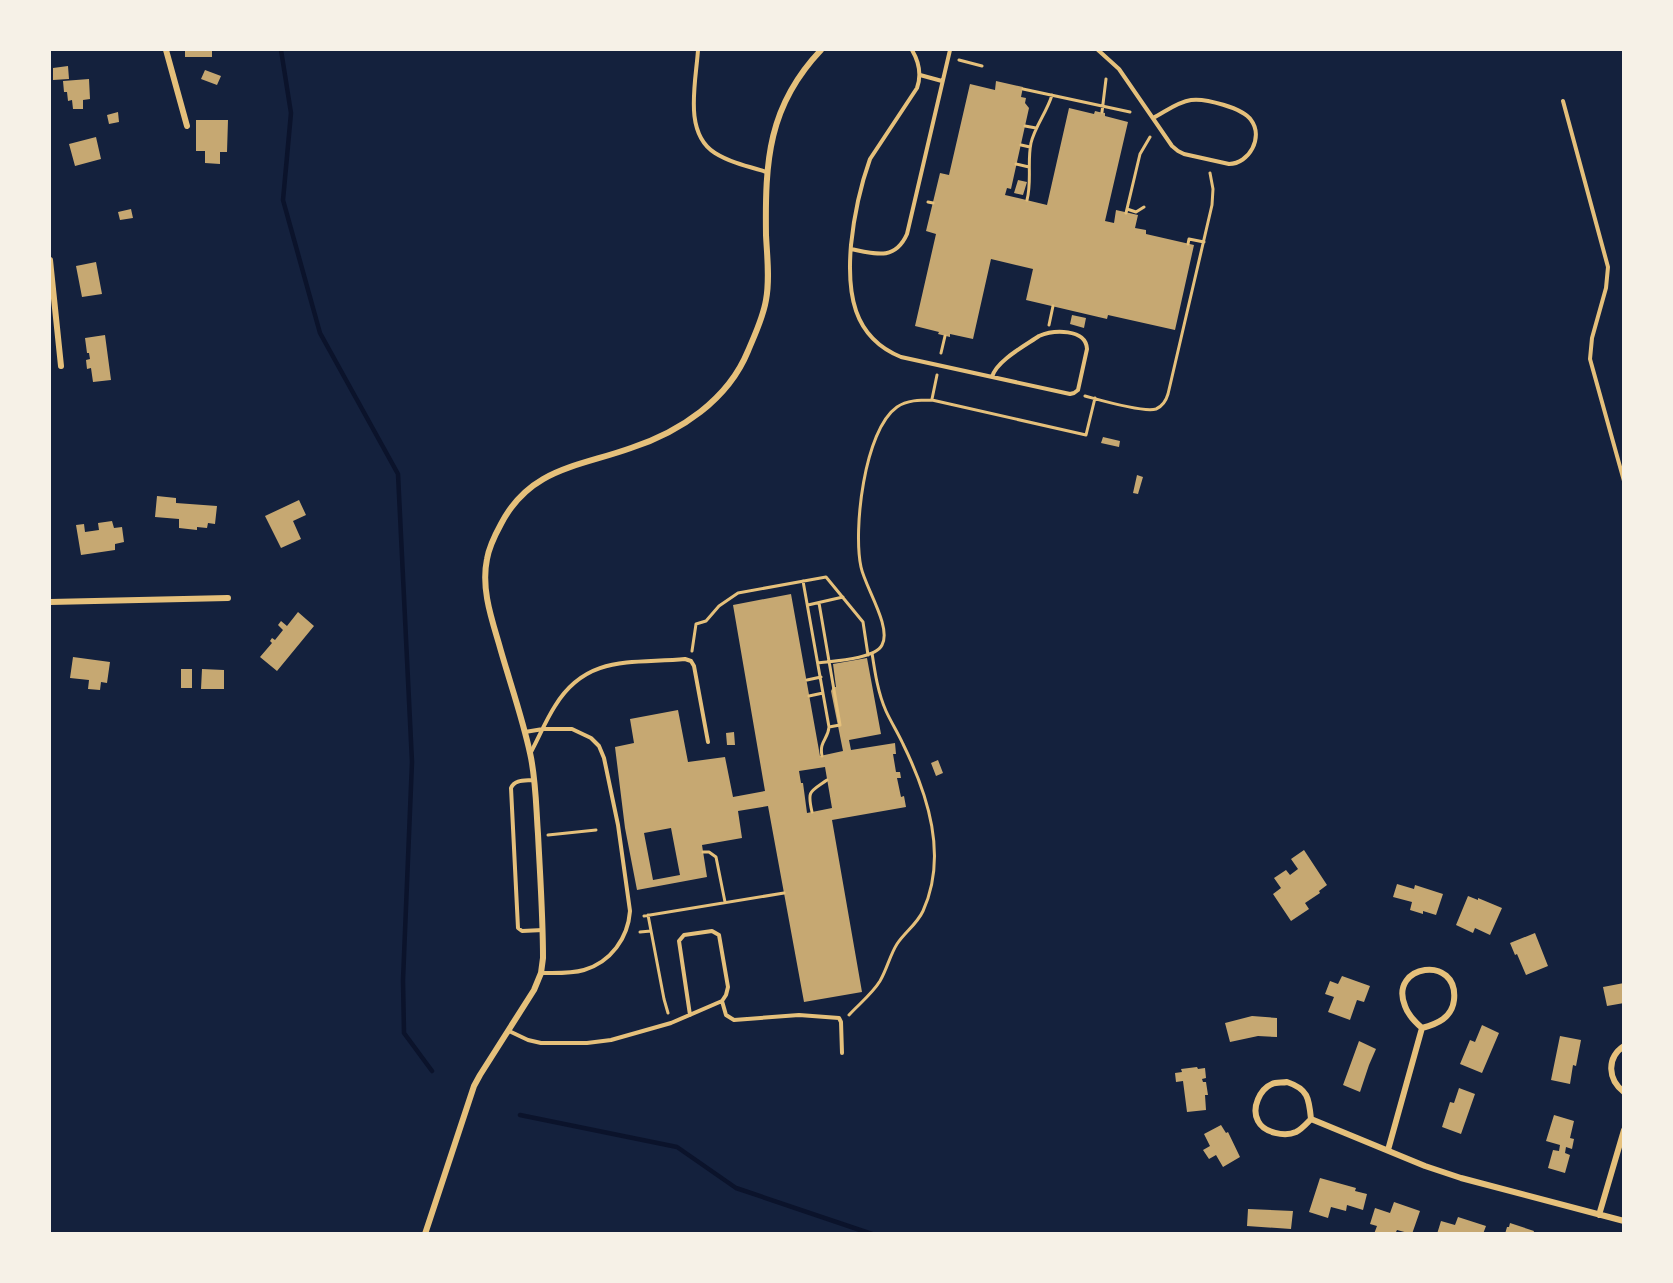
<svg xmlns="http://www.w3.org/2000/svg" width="1673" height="1283" font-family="Signika,sans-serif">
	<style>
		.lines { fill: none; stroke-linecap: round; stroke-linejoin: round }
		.stream { stroke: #0b132b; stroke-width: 4.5 }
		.building { fill: #c6a872; fill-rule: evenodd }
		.path { stroke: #e5c07b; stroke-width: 3 }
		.service { stroke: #e5c07b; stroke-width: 4 }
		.minor { stroke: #e5c07b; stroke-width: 6 }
	</style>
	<rect width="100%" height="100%" fill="#14213d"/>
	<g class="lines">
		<path class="stream" d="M281,50l10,63 -8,87 37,133 78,141 14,288 -9,218 1,53 28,38
			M520,1115l157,32 59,41 136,46"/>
	</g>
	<path class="building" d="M185,50h27v7h-27z
		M68,66l1,13 -16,1v-12z
		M205,70l16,6 -4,9 -16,-6z
		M89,79l1,20 -7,1v9h-10l-1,-9 -4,1 -1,-9h-3l-1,-11z
		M996,81l27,6 -2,10 5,1 -1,5 4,5 -18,81 -4,-1 -2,7 42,10 22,-97 25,6 1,-3 4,1 6,1v3l23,6 -23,99 9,2 2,-13 22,5 -3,13 11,2v4l48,11 -19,85 -67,-15 -1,4 -81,-19 7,-31 -42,-10 -18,80 -23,-5v3l-12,-3 1,-2 -24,-6 21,-92 -10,-3 14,-58 9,2 21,-91 25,6z
		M118,112l1,10 -10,2 -2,-9z
		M196,120h32l-1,32h-7v12l-15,-1v-12h-9z
		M96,137l5,22 -26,7 -6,-22z
		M1018,180l9,2 -4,13 -9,-2z
		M131,209l2,9 -13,2 -2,-8z
		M96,262l6,32 -20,3 -6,-31z
		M1072,315l14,3 -2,10 -14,-4z
		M105,335l6,45 -18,2 -2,-14 -4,1 -1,-9 4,-1 -1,-6h-2l-2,-15z
		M1103,437l17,4 -1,6 -18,-4z
		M1137,475l6,2 -5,17 -5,-1z
		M157,496l19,2v5l41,3 -2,18 -7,-1 -1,5 -10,-1v3l-18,-2v-9l-24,-2z
		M299,500l7,15 -13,6 8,18 -20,9 -16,-32z
		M112,521l2,7 8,-1 2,15 -9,2v6l-34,5 -5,-30 8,-1 1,8 14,-2 -1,-7z
		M791,594l29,162 23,-5 -12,-60 2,-4h3l-3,-23 34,-6 14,76 -32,6 2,10 44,-7 1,11h-3l3,18h4l1,6h-4l4,19 3,-1 2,11 -74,13 30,172 -58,10 -36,-196 -30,5 4,27 -40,7 5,32 -70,13 -12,-62 -10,-81 19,-4 -4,-24 48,-9 10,52 37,-5 8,40 32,-6 -32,-186zM825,767l7,41 -25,5 -4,-30h-2l-2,-12zM671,828l9,47 -27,5 -9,-47z
		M298,612l16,14 -37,45 -17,-14 12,-14 -2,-2 2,-3 3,2 8,-10 -5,-5 3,-4 6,5z
		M73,657l37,5 -3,21 -6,-1 -1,8 -12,-1 1,-9 -19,-2z
		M181,669h11v19h-11z
		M202,669l22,1v19h-23z
		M734,732l1,13h-8l-1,-12z
		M938,760l5,13 -7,3 -5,-13z
		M1304,850l23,35 -8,6 1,2 -15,10 4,6 -18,12 -18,-27 8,-6 -7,-10 12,-8 4,5 8,-6 -7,-10z
		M1397,884l17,5 1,-4 28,9 -7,21 -13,-4v3l-13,-4 2,-8 -19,-5z
		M1468,896l10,4v-2l24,10 -12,27 -15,-7 -2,5 -17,-8z
		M1535,933l13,33 -22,9 -9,-21 -2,1 -5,-12z
		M1342,976l28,10 -6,16 -7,-2 -7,20 -22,-8 6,-15 -9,-3 5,-13 8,3z
		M1624,983v20l-17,3 -4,-19z
		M1252,1016l25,2v19l-19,-1 -28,6 -5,-19z
		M1482,1025l17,8 -17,40 -22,-9 10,-24 5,2z
		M1560,1036l21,4 -5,26 -3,-1 -3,19 -19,-4z
		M1359,1041l17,8 -7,16 -9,27 -17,-7z
		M1197,1067l1,2 7,-1 1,10 -4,1 1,3h3l2,13h-3l1,15 -19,2 -4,-31 -7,1 -1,-9 7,-1 -1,-3z
		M1459,1088l16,6 -14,40 -19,-7 8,-25 4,1z
		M1554,1115l20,6 -4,17 4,1 -2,10 -6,-2 -1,6 5,2 -5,18 -17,-5 5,-18 6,1 1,-6 -14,-4z
		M1221,1125l5,8 2,-1 12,25 -17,10 -7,-12 -7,4 -6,-9 7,-4 -6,-12z
		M1320,1178l36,10 -1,3 12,3 -4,16 -16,-5 -1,6 -15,-4 -3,11 -19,-6z
		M1394,1202l26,9 -8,23 -15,-4 -2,4h-21l3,-8 -7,-2 5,-16 15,5z
		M1248,1209l45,2 -2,18 -44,-3z
		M1458,1217l28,9 -3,8h-46l4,-13 14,4z
		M1510,1223l24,8 -1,3h-28l2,-7h2z"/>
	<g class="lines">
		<path class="path" d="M959,60l23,6
			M1023,89l107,23
			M1102,112l4,-33
			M1025,126l11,2
			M1021,145l9,2
			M1016,164l13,3
			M1027,200c5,-18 0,-38 4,-57 4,-17 16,-31 21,-48
			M928,202l5,1
			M1127,209l9,3 8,-5
			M1126,213l14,-59 10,-17
			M1188,244l1,-5 15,3
			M1049,325l4,-19
			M941,353l4,-17
			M1085,396c15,4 58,17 71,13 7,-3 10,-8 12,-15l44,-189 1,-16 -3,-16
			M932,399l5,-24
			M803,581l26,146c-1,13 -10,14 -7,29
			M819,603l21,122 -11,2
			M808,605l35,-8
			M692,651l4,-27 10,-3 13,-15 19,-13 88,-16 37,45 5,33
			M818,663c15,-2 57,-4 64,-18 10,-18 -17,-58 -21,-78 -8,-36 3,-137 36,-160 10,-7 23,-7 35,-7l154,35 9,-37
			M807,680l14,-3
			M809,696l14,-3
			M812,812c-5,-22 -2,-20 15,-32
			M548,835l48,-5
			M703,852h6l7,5 9,45
			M648,915l16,84 4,14
			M644,916l140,-23
			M640,932l11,-1
			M849,1015c10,-11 23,-21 31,-34 7,-12 10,-26 17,-37 8,-12 20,-20 26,-33 25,-55 5,-116 -20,-167 -5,-11 -12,-22 -17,-33 -8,-18 -11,-38 -14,-58"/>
		<path class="service" d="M698,50c-2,32 -15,83 17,103 16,10 35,14 52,19
			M912,50c7,12 10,24 5,38l-47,71c-10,28 -16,57 -19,86 -4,47 1,92 50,112l169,37 4,-1 4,-3 9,-41c-1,-21 -34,-19 -48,-13 -13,9 -43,25 -47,41
			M1098,50l21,19 53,77 6,5 6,3 45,10c20,0 35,-27 22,-44 -8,-12 -46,-22 -60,-20 -14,2 -26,12 -38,18
			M920,75l22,6
			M1563,101l45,166 -2,21 -14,50 -2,21 34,122
			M851,249c24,5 44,12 56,-15l43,-184
			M525,732l18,-3h29l19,9 8,8 5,12 14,67 12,86c-2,27 -19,51 -46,59 -14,4 -29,3 -43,3
			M531,752c8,-15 15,-32 24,-46 32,-52 77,-42 130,-47l6,2 3,5 14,76
			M534,780c-9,1 -19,-1 -23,8l7,140 4,3 21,-1
			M722,1001l4,14 8,5 65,-5 40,3 2,4 1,31
			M509,1031l19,9 13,3h46l24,-3 60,-17 51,-22 4,-6 2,-8 -9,-52 -7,-4 -28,4 -5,6 11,74"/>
		<path class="minor" d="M166,50l21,76
			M50,260l11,106
			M50,602l178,-4
			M1624,1046c-18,12 -16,34 0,46
			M1287,1082c21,7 22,16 24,37 -4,4 -9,10 -15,13 -11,5 -32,1 -38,-11 -7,-13 2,-32 14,-37 4,-2 10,-1 15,-2z
			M1311,1119l114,47 36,12 163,43
			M1388,1150l34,-122c15,-4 30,-10 32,-28 5,-46 -66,-36 -49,6 3,9 10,16 17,22
			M1599,1215l25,-85
			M425,1234l49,-148 6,-11 54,-85 7,-17 2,-15c0,-42 -3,-83 -5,-124 -2,-27 -2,-55 -8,-81 -8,-37 -21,-73 -31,-109 -8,-27 -18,-56 -12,-85 2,-12 8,-24 14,-35 29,-56 77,-57 130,-76 49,-16 97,-48 117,-97 7,-17 15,-33 18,-51 4,-21 1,-44 0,-65 -1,-74 2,-129 55,-185"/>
	</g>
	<rect width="1673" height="1283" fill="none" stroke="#f6f1e7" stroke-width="102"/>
</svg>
